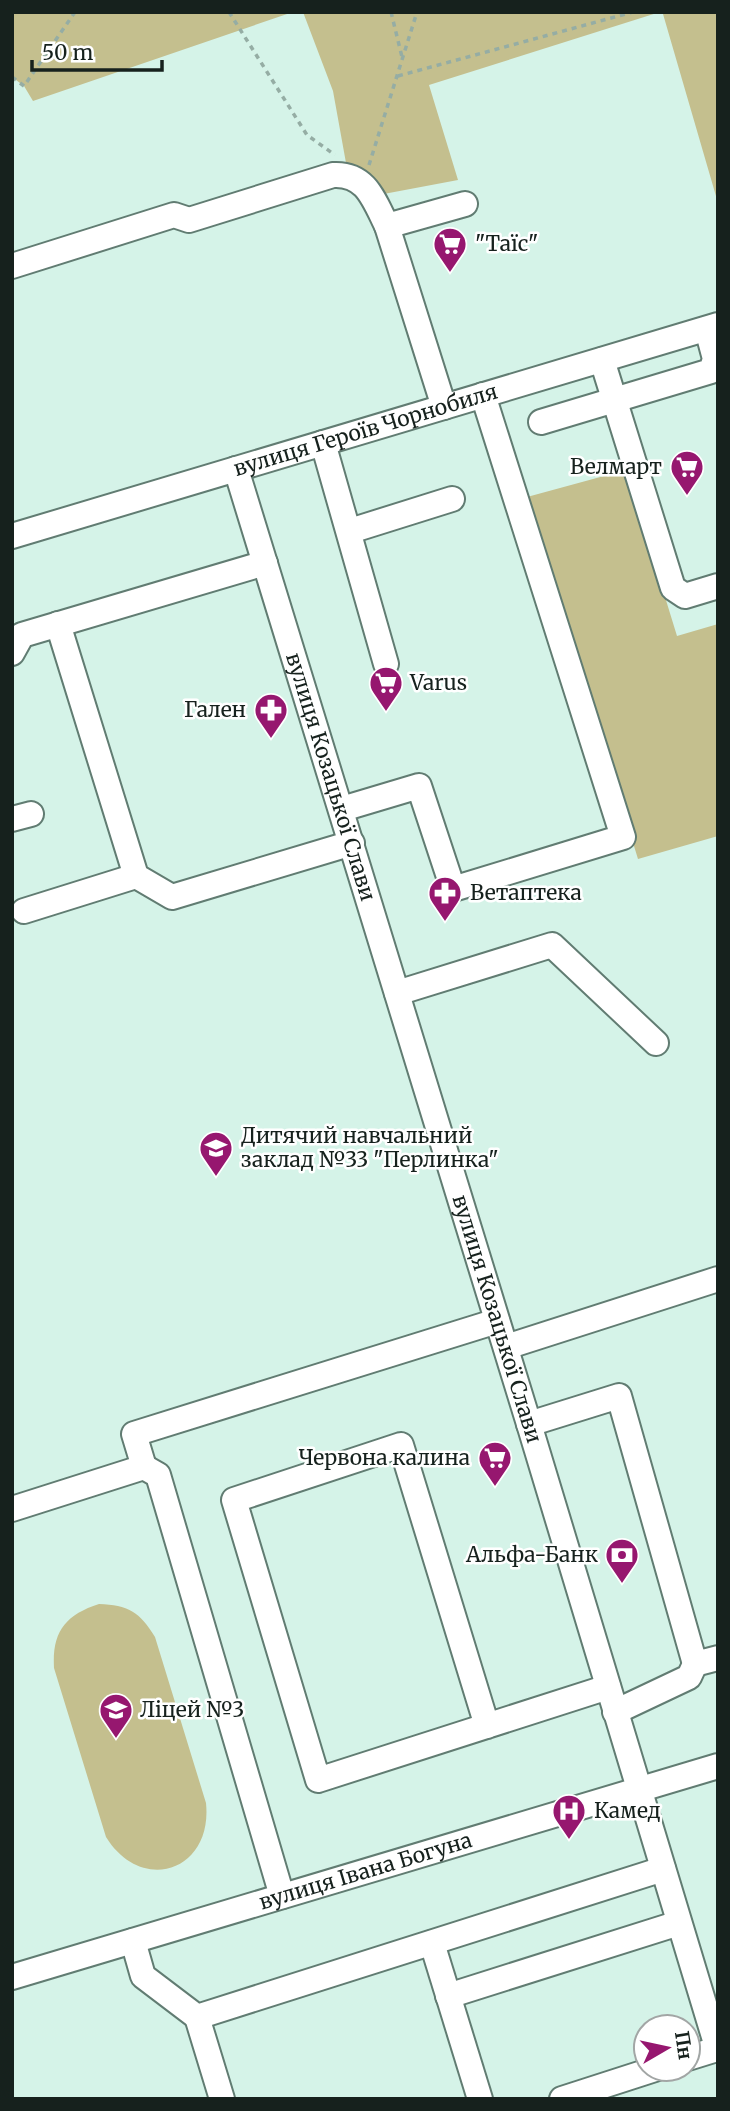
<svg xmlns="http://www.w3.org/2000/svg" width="730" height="2111" font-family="Merriweather,serif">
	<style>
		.green { fill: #c4bf8e }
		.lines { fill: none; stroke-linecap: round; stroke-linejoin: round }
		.minor-casing { stroke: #617c72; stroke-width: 28 }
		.path { stroke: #95ada4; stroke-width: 3.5; stroke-dasharray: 5 5; stroke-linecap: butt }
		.minor { stroke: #fff; stroke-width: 24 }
		.labels { text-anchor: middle; stroke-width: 5; stroke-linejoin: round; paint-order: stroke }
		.poi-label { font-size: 21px; fill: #16211d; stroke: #fff; text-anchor: start }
		.street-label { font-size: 21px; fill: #16211d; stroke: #fff }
	</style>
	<rect width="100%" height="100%" fill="#d5f3e8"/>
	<path class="green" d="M12,12h281l-260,89 -9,-15 -12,-9z
		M303,12h357l-231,73 29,95 -85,16 -25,-22 -15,-83z
		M668,12h50v191l-55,-189z
		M626,470l51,166 41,-12v212l-80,23 -111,-362z
		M99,1604c29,1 41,8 56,33l51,166c7,68 -64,92 -100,34l-52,-169c-2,-36 11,-53 45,-64z"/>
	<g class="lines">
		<defs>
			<g id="minor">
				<path d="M12,266l162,-51 15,5 144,-45c33,-2 41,25 54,51"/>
				<path d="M602,360l71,228 12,8 33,-10"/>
				<path d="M444,407l-57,-181 78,-22"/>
				<path d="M541,422l170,-51 4,-12 -8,-30"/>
				<path d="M323,443l63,221"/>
				<path id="s1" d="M236,469l293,955 189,626"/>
				<path d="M350,531l102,-32"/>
				<path id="s2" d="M12,536l706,-211"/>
				<path d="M58,624l78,252 36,21 180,-54"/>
				<path d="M12,653l10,-18 243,-72"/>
				<path d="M342,809l77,-23 34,103 170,-52 -140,-442"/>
				<path d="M12,819l19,-5"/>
				<path d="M24,911l112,-35"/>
				<path d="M397,993l155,-48 104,98"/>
				<path d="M506,1347l212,-68"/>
				<path d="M529,1424l90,-28 76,268 23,-6"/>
				<path d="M144,1467l14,8 124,421"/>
				<path d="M12,1509l132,-42 -10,-33 363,-113"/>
				<path d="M615,1712l74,-35 6,-13"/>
				<path d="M487,1726l-86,-281 -167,55 84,280 290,-93"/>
				<path d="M133,1941l10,35 54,41 466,-148"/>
				<path d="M432,1943l48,156"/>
				<path id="s3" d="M12,1977l706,-211"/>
				<path d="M448,1996l231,-73"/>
				<path d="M197,2017l25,82"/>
				<path d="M688,2058l29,-9"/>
				<path d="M562,2099l93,-30"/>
			</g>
		</defs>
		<use href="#minor" class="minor-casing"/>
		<path class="path" d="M229,12l78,123 28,20
			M391,12l11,45
			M398,76l235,-64
			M12,77l12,9 51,-74
			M369,165l48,-153"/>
		<use href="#minor" class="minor"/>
	</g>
	<defs>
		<symbol id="supermarket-pin" viewBox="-11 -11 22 30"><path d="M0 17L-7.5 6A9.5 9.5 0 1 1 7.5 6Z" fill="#96176f" stroke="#fff"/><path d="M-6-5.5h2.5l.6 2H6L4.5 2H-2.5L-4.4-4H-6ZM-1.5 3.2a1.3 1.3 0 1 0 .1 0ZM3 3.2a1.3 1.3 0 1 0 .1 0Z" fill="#fff"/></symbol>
		<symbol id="pharmacy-pin" viewBox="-11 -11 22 30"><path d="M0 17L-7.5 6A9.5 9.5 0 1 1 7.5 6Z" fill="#96176f" stroke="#fff"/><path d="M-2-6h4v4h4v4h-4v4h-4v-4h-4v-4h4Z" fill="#fff"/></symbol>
		<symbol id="school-pin" viewBox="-11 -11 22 30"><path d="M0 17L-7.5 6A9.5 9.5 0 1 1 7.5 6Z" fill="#96176f" stroke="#fff"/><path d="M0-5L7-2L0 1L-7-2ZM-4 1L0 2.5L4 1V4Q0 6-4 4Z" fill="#fff"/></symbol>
		<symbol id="bank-pin" viewBox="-11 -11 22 30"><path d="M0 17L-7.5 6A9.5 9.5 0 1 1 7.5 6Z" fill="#96176f" stroke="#fff"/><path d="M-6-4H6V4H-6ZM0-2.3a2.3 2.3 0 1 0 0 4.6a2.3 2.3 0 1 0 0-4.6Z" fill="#fff"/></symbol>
		<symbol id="hospital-pin" viewBox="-11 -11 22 30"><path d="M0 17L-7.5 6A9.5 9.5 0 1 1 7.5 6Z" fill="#96176f" stroke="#fff"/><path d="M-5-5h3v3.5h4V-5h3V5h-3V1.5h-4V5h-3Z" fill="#fff"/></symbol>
	</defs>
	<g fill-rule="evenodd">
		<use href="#supermarket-pin" x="431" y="225" width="38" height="52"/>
		<use href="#supermarket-pin" x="668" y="448" width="38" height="52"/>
		<use href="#supermarket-pin" x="367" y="664" width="38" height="52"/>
		<use href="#pharmacy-pin" x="252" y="691" width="38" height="52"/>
		<use href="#pharmacy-pin" x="426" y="874" width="38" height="52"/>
		<use href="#school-pin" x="197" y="1129" width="38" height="52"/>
		<use href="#supermarket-pin" x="476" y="1439" width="38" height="52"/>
		<use href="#bank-pin" x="603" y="1536" width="38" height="52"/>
		<use href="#school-pin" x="97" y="1691" width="38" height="52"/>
		<use href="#hospital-pin" x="550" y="1792" width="38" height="52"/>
	</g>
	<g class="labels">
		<g class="poi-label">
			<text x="475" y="251">"Таїс"</text>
			<text x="662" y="474" text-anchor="end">Велмарт</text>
			<text x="410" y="690">Varus</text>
			<text x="246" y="717" text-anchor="end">Гален</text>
			<text x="470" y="900">Ветаптека</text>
			<text x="241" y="1143">Дитячий навчальний<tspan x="241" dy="24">заклад №33 "Перлинка"</tspan></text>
			<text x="470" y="1465" text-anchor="end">Червона калина</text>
			<text x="598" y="1562" text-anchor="end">Альфа-Банк</text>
			<text x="140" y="1717">Ліцей №3</text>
			<text x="594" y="1818">Камед</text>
		</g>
		<g class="street-label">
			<text dy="7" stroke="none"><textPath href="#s2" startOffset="369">вулиця Героїв Чорнобиля</textPath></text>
			<text dy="7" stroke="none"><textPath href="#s1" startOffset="322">вулиця Козацької Слави</textPath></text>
			<text dy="7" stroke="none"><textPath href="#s1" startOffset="889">вулиця Козацької Слави</textPath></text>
			<text dy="7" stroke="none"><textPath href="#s3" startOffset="369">вулиця Івана Богуна</textPath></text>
		</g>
	</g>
	<rect width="730" height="2111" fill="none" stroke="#16211d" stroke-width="28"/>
	<g transform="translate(667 2048) rotate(81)"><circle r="33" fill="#ffffff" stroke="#a2a6a5" stroke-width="2"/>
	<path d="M0-5L12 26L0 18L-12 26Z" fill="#96176f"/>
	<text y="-10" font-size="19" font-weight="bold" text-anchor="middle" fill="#16211d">Пн</text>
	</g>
	<path d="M32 60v10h130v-10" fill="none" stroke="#16211d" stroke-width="3.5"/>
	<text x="42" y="60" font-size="21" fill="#16211d" stroke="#ffffff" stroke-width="5" paint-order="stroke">50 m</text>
</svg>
